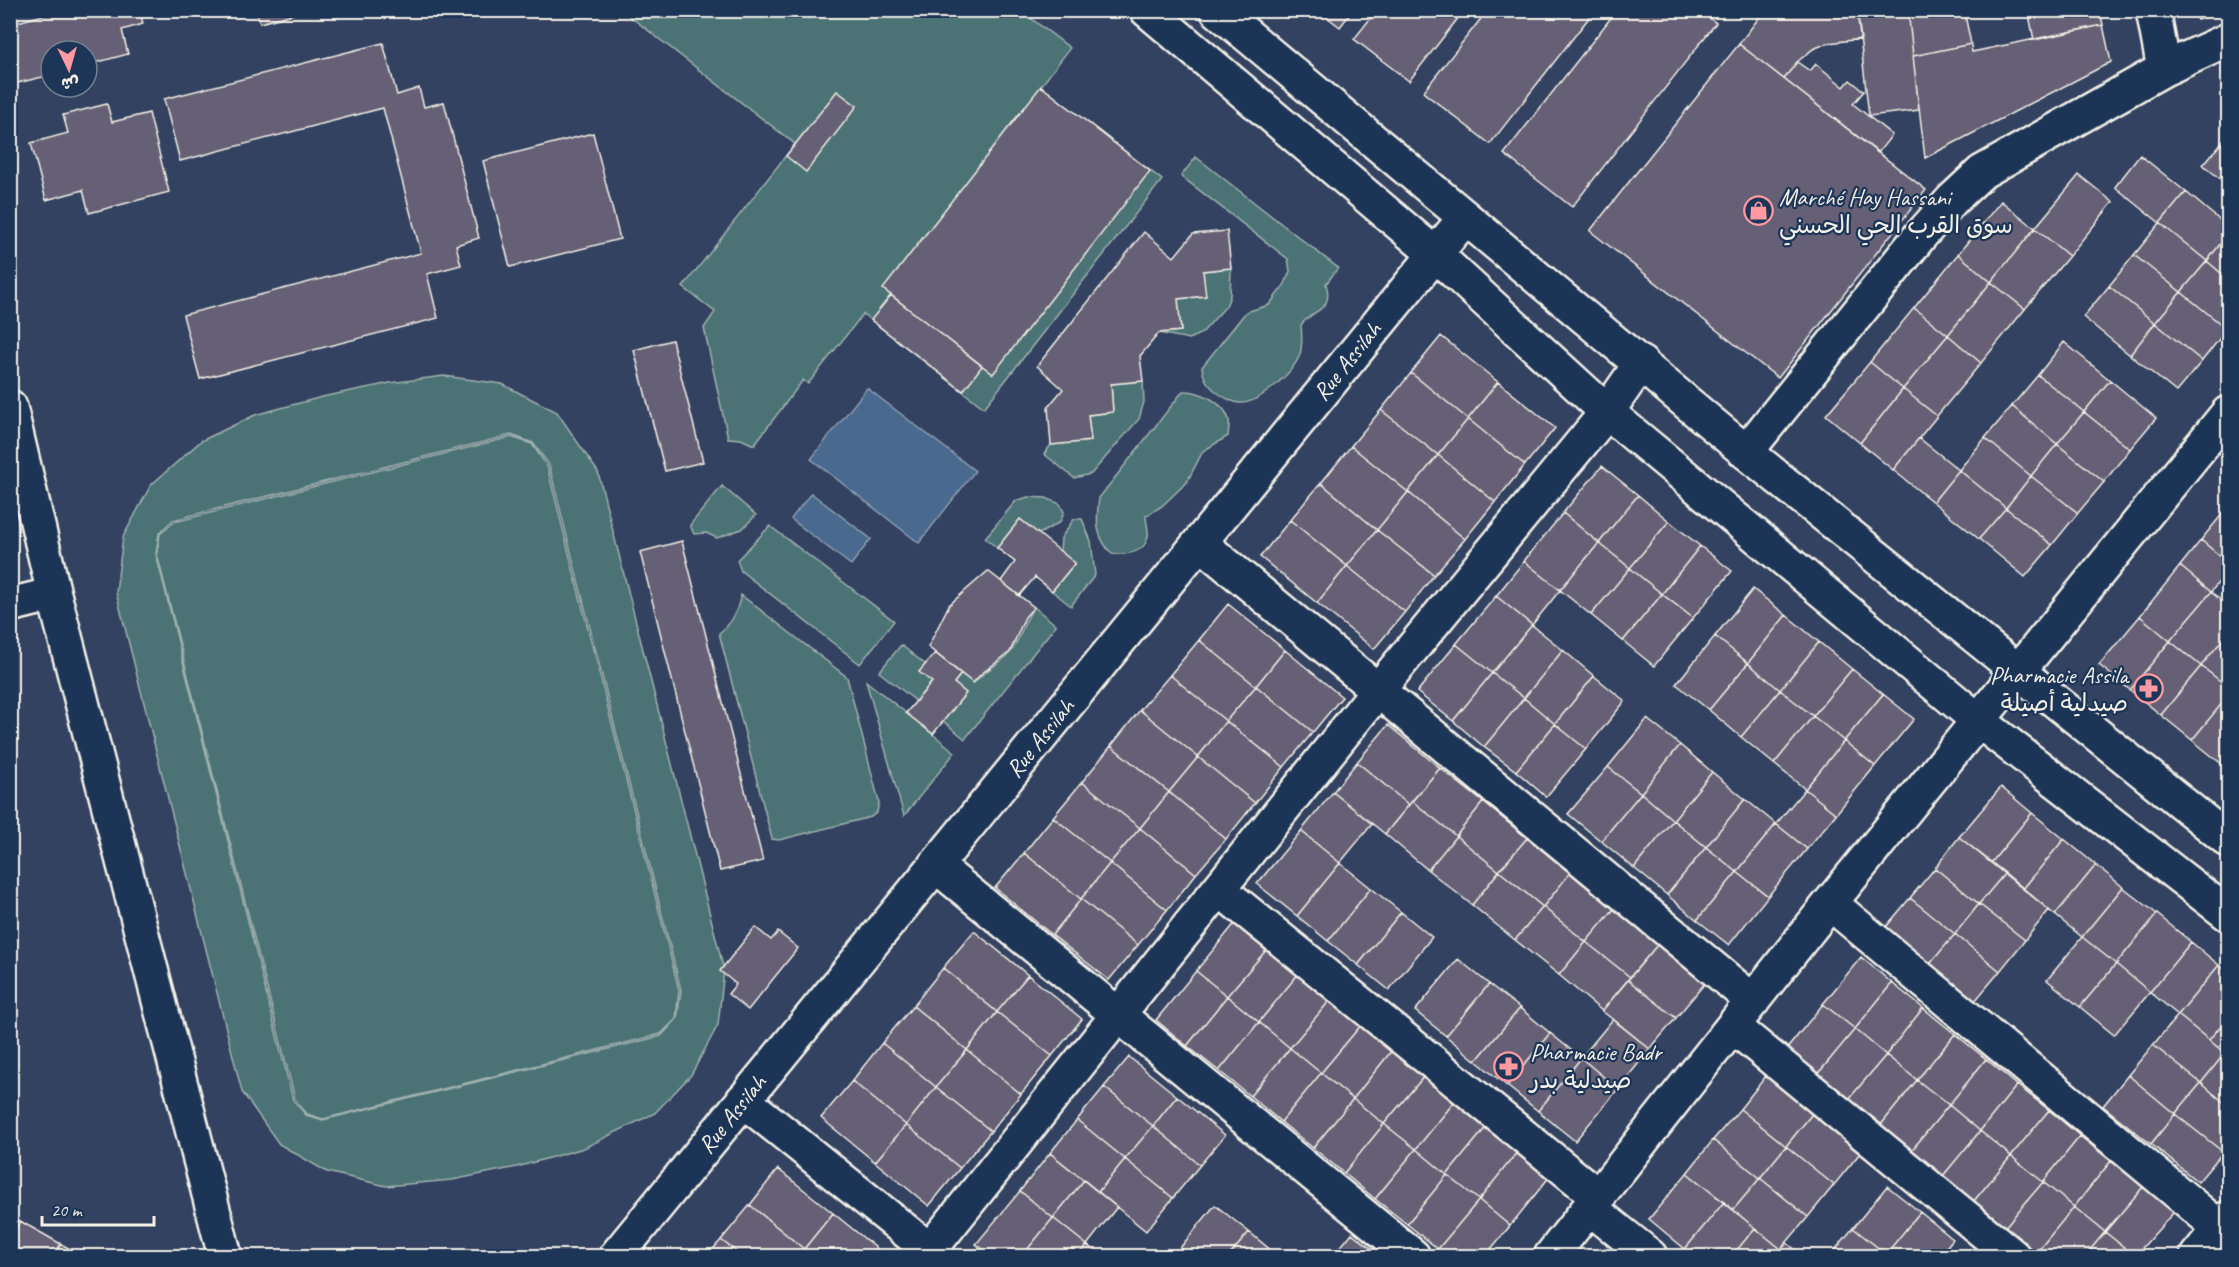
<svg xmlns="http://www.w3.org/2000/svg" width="2239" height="1267" font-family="Caveat,'Playpen Sans Arabic',sans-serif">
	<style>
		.green { fill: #4c7376; stroke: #a0b2af; stroke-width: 1.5; fill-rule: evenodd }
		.water { fill: #48698e; stroke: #8d9fb2; stroke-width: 1.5 }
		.building { fill: #656075; stroke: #f4f1e8; stroke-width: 1.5 }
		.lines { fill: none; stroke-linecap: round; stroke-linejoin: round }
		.minor-casing { stroke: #f4f1e8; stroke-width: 38 }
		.secondary-casing { stroke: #f4f1e8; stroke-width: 38 }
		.minor { stroke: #1d3557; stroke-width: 33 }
		.secondary { stroke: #1d3557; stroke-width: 33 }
		.labels { text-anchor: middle; stroke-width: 4.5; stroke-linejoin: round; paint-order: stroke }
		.poi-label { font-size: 24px; fill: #f4f1e8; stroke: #1d3557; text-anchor: start }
		.street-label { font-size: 24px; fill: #f4f1e8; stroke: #1d3557 }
	</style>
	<rect width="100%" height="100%" fill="#334260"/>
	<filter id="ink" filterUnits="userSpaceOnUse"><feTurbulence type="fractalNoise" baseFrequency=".0167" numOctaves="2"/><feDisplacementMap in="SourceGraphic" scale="12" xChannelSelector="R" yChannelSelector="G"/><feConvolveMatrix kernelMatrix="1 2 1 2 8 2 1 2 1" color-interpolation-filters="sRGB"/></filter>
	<g filter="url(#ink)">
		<path class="green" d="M623,11h398l49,37 -29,38 121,94 -178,228 -121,-94 -55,70 -5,-4 -49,65 -13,-6 -13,-1 -24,-110 11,-16 -32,-25 112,-143z
			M1196,157l142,111 -12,16c8,27 -12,24 -25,41 1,10 2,22 -2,32 -7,16 -41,48 -60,46 -8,-1 -14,-5 -21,-10 -9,-7 -15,-14 -16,-26l44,-55 23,-7 16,-21 5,-13 -2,-12 -107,-83z
			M1231,268l-1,28 -4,10 -24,27 -13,6 -30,-6 22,-2 -3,-32 27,-3 -2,-25z
			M444,376l58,8 55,28 41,60 126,498 -6,55 -27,50 -36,38 -71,35 -67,19 -65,13 -66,6 -59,-14 -48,-28 -37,-52 -126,-500 7,-55 28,-52 50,-44 54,-26 67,-18 68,-14zM511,435l22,8 16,22 132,525 -4,29 -16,17 -338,84 -17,-5 -13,-15 -137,-546 3,-21 14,-13z
			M1143,381l1,21 -5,17 -48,55 -17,4 -30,-24 7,-9 40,-4 -3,-26 25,-3 -2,-28z
			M1183,391c16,-1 43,12 46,30 1,4 -1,10 -1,15l-25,15 -16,31 -25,24 -16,10c0,6 3,14 2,20 -3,18 -22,19 -36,18 -17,-18 -16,-33 -13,-56z
			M511,437l21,7 15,22 132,524 -3,29 -15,15 -338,85 -16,-5 -12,-15 -138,-545 3,-20 14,-12z
			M722,486l34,29 -14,14 -25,9 -11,-5 -12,1 -4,-9z
			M1028,497l18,1 14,6 4,8 -4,10 -21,12 -19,-15 -23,29 -12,-10 31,-37z
			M1074,519h8l9,22 4,34 -24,31 -19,-15 23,-28 -15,-11 1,-14z
			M770,526l124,95 -34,43 -119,-93 -4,-11z
			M741,595l106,82 32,125 -2,10 -6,5 -92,23 -7,-1 -53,-206c14,-10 18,-22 22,-38z
			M1034,607l22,18 -91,114 -22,-18 23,-28 -12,-10 7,-9 13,9c10,-13 25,-18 36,-30 11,-14 13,-32 24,-46z
			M901,645l25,20 6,17 -16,19 -37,-29z
			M866,681l89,71 -51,64z"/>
		<path class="water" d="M867,388l108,83 -56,72 -108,-84z
			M811,493l60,46 -20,26 -60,-46z"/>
		<path class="building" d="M62,10h78l3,14 -21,6 6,24 -41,11v-14h-36v24l-38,9 -3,-10v-50z
			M256,10h52l-48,13z
			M1318,10h35l-13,17z
			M1377,10h74l8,7 -50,64 -55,-42z
			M1595,10l-105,134 -67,-52 64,-81z
			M1617,10h82l17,13 -144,184 -68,-53z
			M1801,10h56l4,29 -33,4 -15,6 -16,13 -13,17 -45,-35 22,-29z
			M1857,10h51l11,100 -50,6z
			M1908,10h56l7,34 -58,12z
			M2028,10h72l3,15 -69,15z
			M2194,10h33l-30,10z
			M2103,25l8,37 -186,96 -12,-102 58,-12 1,8z
			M383,43l14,52 22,-7 5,19 20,-5 35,136 -23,7 5,20 -34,9 11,44 -238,61 -17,-64 238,-62 -38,-145 -203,53 -16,-62z
			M1739,44l187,146 -148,188 -188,-147z
			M1797,62l13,9 6,-7 28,23 6,-7 14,11 -11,13 39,31 -14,18 -94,-74z
			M1041,86l109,85 -157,203 -110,-85z
			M837,91l20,15 -51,66 -20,-16z
			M107,104l5,18 37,-9 20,79 -80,21 -6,-23 -37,10 -15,-57 37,-10 -5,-18z
			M593,133l27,106 -110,28 -27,-106z
			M2228,135v50l-25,-20z
			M2140,155l46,37 -26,31 -45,-36z
			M2079,175l34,27 -44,54 -34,-28z
			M2186,192l42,35v7l-21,27 -47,-38z
			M2001,201l34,27 -44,54 -33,-28z
			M2160,223l47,38 -26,31 -47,-37z
			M2035,228l34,28 -44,53 -34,-27z
			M1227,231l4,37 -28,3 3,25 -28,3 3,32 -22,2 -19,23 3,25 -32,3 2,28 -25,3 3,26 -40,4 -3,-38 15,-18 -26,-23 107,-134 30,25 19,-23z
			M2228,234v45l-21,-18z
			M1958,254l33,28 -43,53 -34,-27z
			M2134,255l47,37 -26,31 -46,-37z
			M2207,261l21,18 -1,50 -46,-37z
			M1991,282l34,27 -44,54 -33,-28z
			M2109,286l46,37 -25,32 -47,-38z
			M2181,292l46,37 -25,32 -47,-38z
			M891,295l91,71 -19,25 -92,-71z
			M1914,308l34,27 -45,54 -33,-27z
			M2155,323l47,38 -26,31 -46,-37z
			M1948,335l33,28 -44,53 -34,-27z
			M1441,336l57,46 -30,37 -57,-46z
			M672,340l31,122 -38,9 -31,-121z
			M2064,342l46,38 -26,32 -46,-37z
			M1870,362l33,27 -43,54 -34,-28z
			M1411,373l57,46 -30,36 -57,-45z
			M2038,375l46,37 -27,32 -45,-38z
			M2110,380l46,38 -26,31 -46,-37z
			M1498,382l57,46 -30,37 -57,-46z
			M1903,389l34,27 -44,54 -33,-27z
			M2012,406l45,38 -26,32 -46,-38z
			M1381,410l57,45 -30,37 -57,-46z
			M2084,412l46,37 -26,33 -47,-38z
			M1468,419l57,46 -30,37 -57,-47z
			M1919,438l40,32 -26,32 -40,-32z
			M1985,438l46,38 -25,32 -47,-38z
			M2057,444l47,38 -26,31 -47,-37z
			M1351,446l57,46 -31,38 -56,-47z
			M1438,455l57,47 -30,37 -57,-47z
			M1602,466l36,29 -39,48 -36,-30z
			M1959,470l47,38 -27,31 -46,-37z
			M2031,476l47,37 -26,32 -46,-37z
			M1321,483l56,47 -30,36 -57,-46z
			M1408,492l57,47 -31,36 -57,-45z
			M1638,495l31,26 -39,47 -31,-25z
			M2228,507v56l-27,-23z
			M2006,508l46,37 -27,32 -46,-38z
			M1563,513l36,30 -39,47 -36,-29z
			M1020,519l55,44 -23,28 -17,-14 -16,19 -18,-15 14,-19 -18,-14z
			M1290,520l57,46 -30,37 -57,-46z
			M1669,521l31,25 -38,48 -32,-26z
			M1377,530l57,45 -29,37 -58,-46z
			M2201,540l27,23v7l-17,22 -31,-26z
			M682,541l81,320 -43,10 -80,-319z
			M1599,543l31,25 -39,47 -31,-25z
			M1700,546l32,25 -39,47 -31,-24z
			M1524,561l36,29 -28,35 -36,-29z
			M1347,566l58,46 -31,37 -57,-46z
			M2180,566l31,26 -41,49 -30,-25z
			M1630,568l32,26 -39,47 -32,-26z
			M988,571l46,36 -9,10 -15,35 -29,22 -8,9 -45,-36 21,-42z
			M1753,589l33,26 -38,48 -33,-27z
			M2211,592l17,14v27l-27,33 -31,-25z
			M1662,594l31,24 -39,48 -31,-25z
			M1496,596l36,29 -40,48 -36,-29z
			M1228,604l57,46 -29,36 -57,-46z
			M1786,615l33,27 -39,48 -32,-27z
			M2140,616l30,25 -40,49 -31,-25z
			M1532,625l31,25 -39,48 -32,-25z
			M2228,633v54l-27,-21z
			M1715,636l33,27 -39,47 -33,-26z
			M1199,640l57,46 -30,35 -56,-46z
			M2170,641l31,25 -40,49 -31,-25z
			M1819,642l33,27 -39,47 -33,-26z
			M1456,644l36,29 -39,48 -36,-29z
			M1285,650l57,47 -29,35 -57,-46z
			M1563,650l31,26 -39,48 -31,-26z
			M935,653l26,21 -7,9 12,10 -33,41 -27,-21 26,-31 -13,-10z
			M1748,663l32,27 -39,47 -32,-27z
			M2201,666l27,21v9l-36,44 -31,-25z
			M1852,669l31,25 -39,47 -31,-25z
			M1492,673l32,25 -40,49 -31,-26z
			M1170,675l56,46 -28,36 -58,-47z
			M1594,676l31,25 -39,48 -31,-25z
			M1256,686l57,46 -29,35 -58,-46z
			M1780,690l33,26 -39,48 -33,-27z
			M1883,694l31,25 -39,47 -31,-25z
			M2228,696v62l-5,7 -31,-25z
			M1524,698l31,26 -39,47 -32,-24z
			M1140,710l58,47 -29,35 -58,-46z
			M1813,716l31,25 -39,48 -31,-25z
			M1647,719l33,26 -39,48 -33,-26z
			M1226,721l58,46 -29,36 -57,-46z
			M1555,724l31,25 -40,48 -30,-26z
			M1388,725l52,43 -31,37 -52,-43z
			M1844,741l31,25 -39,48 -31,-25z
			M1680,745l32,27 -39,48 -32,-27z
			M1111,746l58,46 -29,36 -58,-46z
			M1198,757l57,46 -29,36 -57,-47z
			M1357,762l52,43 -24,29 -52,-42z
			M1608,767l33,26 -40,48 -33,-27z
			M1440,768l43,34 -27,34 -44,-35z
			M1712,772l33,27 -39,48 -33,-27z
			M1082,782l58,46 -30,35 -57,-46z
			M2001,787l31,26 -41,50 -32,-26z
			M1805,789l31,25 -29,35 -31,-25z
			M1169,792l57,47 -30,35 -56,-46z
			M1333,792l39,32 -32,39 -39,-32z
			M1641,793l32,27 -39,48 -33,-27z
			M1745,799l31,25 -39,48 -31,-25z
			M1412,801l44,35 -28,34 -43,-36z
			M1483,802l44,36 -28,33 -43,-35z
			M2032,813l32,26 -41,50 -32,-26z
			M1053,817l57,46 -29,36 -57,-46z
			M1673,820l33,27 -39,48 -33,-27z
			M1776,824l31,25 -39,47 -31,-24z
			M1140,828l56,46 -29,36 -57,-47z
			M1301,831l39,32 -43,53 -40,-32z
			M1456,836l43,35 -27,34 -44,-35z
			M1959,837l46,36 -26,31 -44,-36z
			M1527,838l43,35 -27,34 -44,-36z
			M2064,839l32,26 -41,50 -32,-26z
			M1706,847l31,25 -40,48 -30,-25z
			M1024,853l57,46 -29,36 -57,-47z
			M1110,863l57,47 -29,35 -57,-46z
			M1340,863l31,25 -43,53 -31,-25z
			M2096,865l27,22 -41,50 -27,-22z
			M1935,868l44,36 -24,30 -45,-36z
			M1499,871l44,36 -28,33 -43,-35z
			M1737,872l31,24 -39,49 -32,-25z
			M1570,873l44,36 -28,33 -43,-35z
			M2005,873l44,37 -24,30 -46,-36z
			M2123,887l34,27 -41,50 -34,-27z
			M1371,888l30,24 -43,53 -30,-24z
			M1910,898l45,36 -25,30 -45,-36z
			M1081,899l57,46 -29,35 -57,-45z
			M1979,904l46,36 -25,31 -45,-37z
			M1543,907l43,35 -27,33 -44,-35z
			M1614,909l44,35 -28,33 -44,-35z
			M1401,912l31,25 -43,53 -31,-25z
			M2157,914l34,28 -41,50 -34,-28z
			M1236,922l32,26 -41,48 -31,-25z
			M755,927l16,13 7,-8 20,16 -50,62 -20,-16 8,-10 -16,-13z
			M974,931l54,44 -31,37 -54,-44z
			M1955,934l45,37 -25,30 -45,-37z
			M2082,937l34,27 -36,43 -33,-27z
			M1586,942l44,35 -28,34 -43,-36z
			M2191,942l28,23 -41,50 -28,-23z
			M1658,944l47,39 -29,35 -48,-38z
			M1268,948l31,25 -40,49 -32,-26z
			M1861,957l31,26 -37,46 -32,-25z
			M1458,959l31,25 -43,52 -31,-25z
			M2116,964l34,28 -36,43 -34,-28z
			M2219,965l9,7v45l-19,23 -31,-25z
			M943,968l54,44 -30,38 -54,-44z
			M1196,971l31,25 -40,50 -31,-26z
			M1299,973l32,26 -41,49 -31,-26z
			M1028,975l54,44 -30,37 -55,-44z
			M1628,980l48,38 -26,31 -48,-38z
			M1892,983l31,25 -37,47 -31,-26z
			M1489,984l31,24 -44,53 -30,-25z
			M1227,996l32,26 -40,49 -32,-25z
			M1331,999l31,25 -41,49 -31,-25z
			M1823,1004l32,25 -38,46 -31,-25z
			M913,1006l54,44 -31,37 -54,-44z
			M1520,1008l30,25 -43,53 -31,-25z
			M1923,1008l32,26 -38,46 -31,-25z
			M997,1012l55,44 -31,38 -54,-44z
			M2178,1015l47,38 -24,30 -48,-38z
			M2228,1017v39l-19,-16z
			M1613,1019l37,30 -32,40 -37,-31z
			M1259,1022l31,26 -40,48 -31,-25z
			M1362,1024l31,25 -40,50 -32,-26z
			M1855,1029l31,26 -38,45 -31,-25z
			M1550,1033l31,25 -43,53 -31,-25z
			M1955,1034l31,25 -37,46 -32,-25z
			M882,1043l54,44 -30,38 -54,-44z
			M2153,1045l48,38 -26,31 -47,-39z
			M1290,1048l31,25 -40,49 -31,-26z
			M1393,1049l32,26 -41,49 -31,-25z
			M967,1050l54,44 -30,37 -55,-44z
			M2225,1053l3,3v50l-27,-23z
			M1886,1055l31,25 -37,46 -32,-26z
			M1129,1057l48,39 -24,30 -49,-39z
			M1581,1058l37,31 -43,52 -37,-30z
			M1986,1059l31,26 -37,46 -31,-26z
			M1321,1073l32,26 -40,49 -32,-26z
			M1425,1075l31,25 -40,49 -32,-25z
			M2128,1075l47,39 -24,30 -48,-38z
			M1766,1076l46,38 -26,32 -46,-37z
			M1917,1080l32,25 -38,46 -31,-25z
			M852,1081l54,44 -31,37 -54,-44z
			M2201,1083l27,23v39l-5,7 -48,-38z
			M2017,1085l32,25 -38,46 -31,-25z
			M936,1087l55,44 -31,37 -54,-43z
			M1104,1087l49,39 -28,33 -48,-39z
			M1177,1096l48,39 -25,30 -47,-39z
			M1353,1099l31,25 -40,49 -31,-25z
			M1456,1100l31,26 -40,49 -31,-26z
			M1949,1105l31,26 -38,46 -31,-26z
			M1740,1109l46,37 -26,32 -47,-38z
			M2049,1110l31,26 -37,46 -32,-26z
			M1812,1114l48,39 -26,32 -48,-39z
			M2175,1114l48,38 -25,30 -47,-38z
			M1077,1120l48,39 -27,33 -48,-39z
			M1384,1124l32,25 -41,50 -31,-26z
			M906,1125l54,43 -31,38 -54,-44z
			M1153,1126l47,39 -27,33 -48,-39z
			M1487,1126l31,25 -39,49 -32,-25z
			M1980,1131l31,25 -38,46 -31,-25z
			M2080,1136l31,25 -37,46 -31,-25z
			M1713,1140l47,38 -27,32 -46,-37z
			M1786,1146l48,39 -26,32 -48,-39z
			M1416,1149l31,26 -40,49 -32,-25z
			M1518,1151l32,25 -40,50 -31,-26z
			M1050,1153l34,27 -31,38 -33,-27z
			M2011,1156l32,26 -38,45 -32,-25z
			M1125,1159l48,39 -27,33 -48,-39z
			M2111,1161l32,26 -38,45 -31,-25z
			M778,1169l55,44 -29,36 -54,-44z
			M1687,1173l37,29 -39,47 -36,-30z
			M1447,1175l32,25 -41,49 -31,-25z
			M1760,1178l48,39 -27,32 -48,-39z
			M1084,1180l33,27 -30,38 -34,-27z
			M2043,1182l31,25 -38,46 -31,-26z
			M1887,1186l33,26 -34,42 -33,-26z
			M2143,1187l31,25 -39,44 -30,-24z
			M1020,1191l33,27 -31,38h-30l-16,-12z
			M1479,1200l31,26 -25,30h-38l-9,-7z
			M1724,1202l31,26 -23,28h-38l-9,-7z
			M750,1205l54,44 -7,7h-55l-21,-16z
			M1215,1205l34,27 -20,24h-39l-10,-8z
			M2074,1207l31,25 -20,24h-44l-5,-3z
			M1920,1212l33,27 -14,17h-50l-3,-2z
			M833,1213l53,43h-73l-9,-7z
			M10,1216l10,5 -10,16z
			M1053,1218l34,27 -9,11h-56z
			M20,1221l41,23 -8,12h-43v-19z
			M1755,1228l26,21 -6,7h-43z
			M1853,1228l33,26 -2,2h-54z
			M1249,1232l29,24h-49z
			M2105,1232l30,24h-50z
			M1352,1233l29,23h-48z
			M721,1240l21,16h-35z
			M1787,1243l16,13h-28z
			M61,1244l22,12h-30z
			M1087,1245l14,11h-23z
			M1180,1248l10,8h-17z
			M804,1249l9,7h-16z"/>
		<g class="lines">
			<defs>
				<path id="minor" d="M2153,10l11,59
					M10,407l44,187 -44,11
					M1746,452l174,-216 32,-36 30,-28 182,-103 64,-29
					M1200,543l553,458
					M54,594l171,662
					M935,865l478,391
					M1219,889l380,308
					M1830,903l390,325
					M1734,1027l279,229
					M743,1100l194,156
					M1590,1208l60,48
					M616,1256l848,-1037
					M925,1256l453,-566 229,-278 34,-49
					M1551,1256l279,-353 398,-490
					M2197,1256l31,-38"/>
				<path id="secondary" d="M1147,10l288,244 172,158 372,309 249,193
					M1217,10l529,442 482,388"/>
			</defs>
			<use href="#minor" class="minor-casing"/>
			<use href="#secondary" class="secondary-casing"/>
			<use href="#minor" class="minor"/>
			<use href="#secondary" class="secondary"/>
		</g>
	</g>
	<defs>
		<symbol id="shop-ring" viewBox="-11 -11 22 22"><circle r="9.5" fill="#1d3557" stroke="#ff9aa2" stroke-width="1.5"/><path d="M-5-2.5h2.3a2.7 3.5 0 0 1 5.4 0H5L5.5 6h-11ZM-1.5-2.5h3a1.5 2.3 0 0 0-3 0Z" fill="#ff9aa2"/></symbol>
		<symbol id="pharmacy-ring" viewBox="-11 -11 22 22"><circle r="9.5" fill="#1d3557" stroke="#ff9aa2" stroke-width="1.5"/><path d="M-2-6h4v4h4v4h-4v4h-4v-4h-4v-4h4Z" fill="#ff9aa2"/></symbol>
	</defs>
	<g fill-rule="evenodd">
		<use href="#shop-ring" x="1742" y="194" width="33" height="33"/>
		<use href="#pharmacy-ring" x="2132" y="672" width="33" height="33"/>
		<use href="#pharmacy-ring" x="1492" y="1050" width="33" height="33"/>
	</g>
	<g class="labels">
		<g class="poi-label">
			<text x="1779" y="205">Marché Hay Hassani<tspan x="1779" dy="28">سوق القرب الحي الحسني</tspan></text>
			<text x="2128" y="683" text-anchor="end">Pharmacie Assila<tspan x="2128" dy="28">صيدلية أصيلة</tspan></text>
			<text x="1530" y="1060">Pharmacie Badr<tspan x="1530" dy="28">صيدلية بدر</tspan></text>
		</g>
		<g class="street-label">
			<text transform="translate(1347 361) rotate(-51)" y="8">Rue Assilah</text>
			<text transform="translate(1040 738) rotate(-51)" y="8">Rue Assilah</text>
			<text transform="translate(732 1114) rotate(-51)" y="8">Rue Assilah</text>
		</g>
	</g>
	<rect width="2239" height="1267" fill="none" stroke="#1d3557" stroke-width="36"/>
	<rect x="18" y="18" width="2203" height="1231" fill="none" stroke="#f4f1e8" stroke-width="2" filter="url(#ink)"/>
	<g transform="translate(69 69) rotate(175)"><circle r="28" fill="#1d3557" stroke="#738091" stroke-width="1.5"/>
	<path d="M0-4.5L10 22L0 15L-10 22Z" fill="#ff9aa2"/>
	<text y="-9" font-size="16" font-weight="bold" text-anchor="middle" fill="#f4f1e8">ش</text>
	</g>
	<path d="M42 1216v9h112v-9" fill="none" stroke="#f4f1e8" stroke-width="3"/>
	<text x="51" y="1216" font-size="18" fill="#f4f1e8" stroke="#1d3557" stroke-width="4.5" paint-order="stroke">20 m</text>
</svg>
